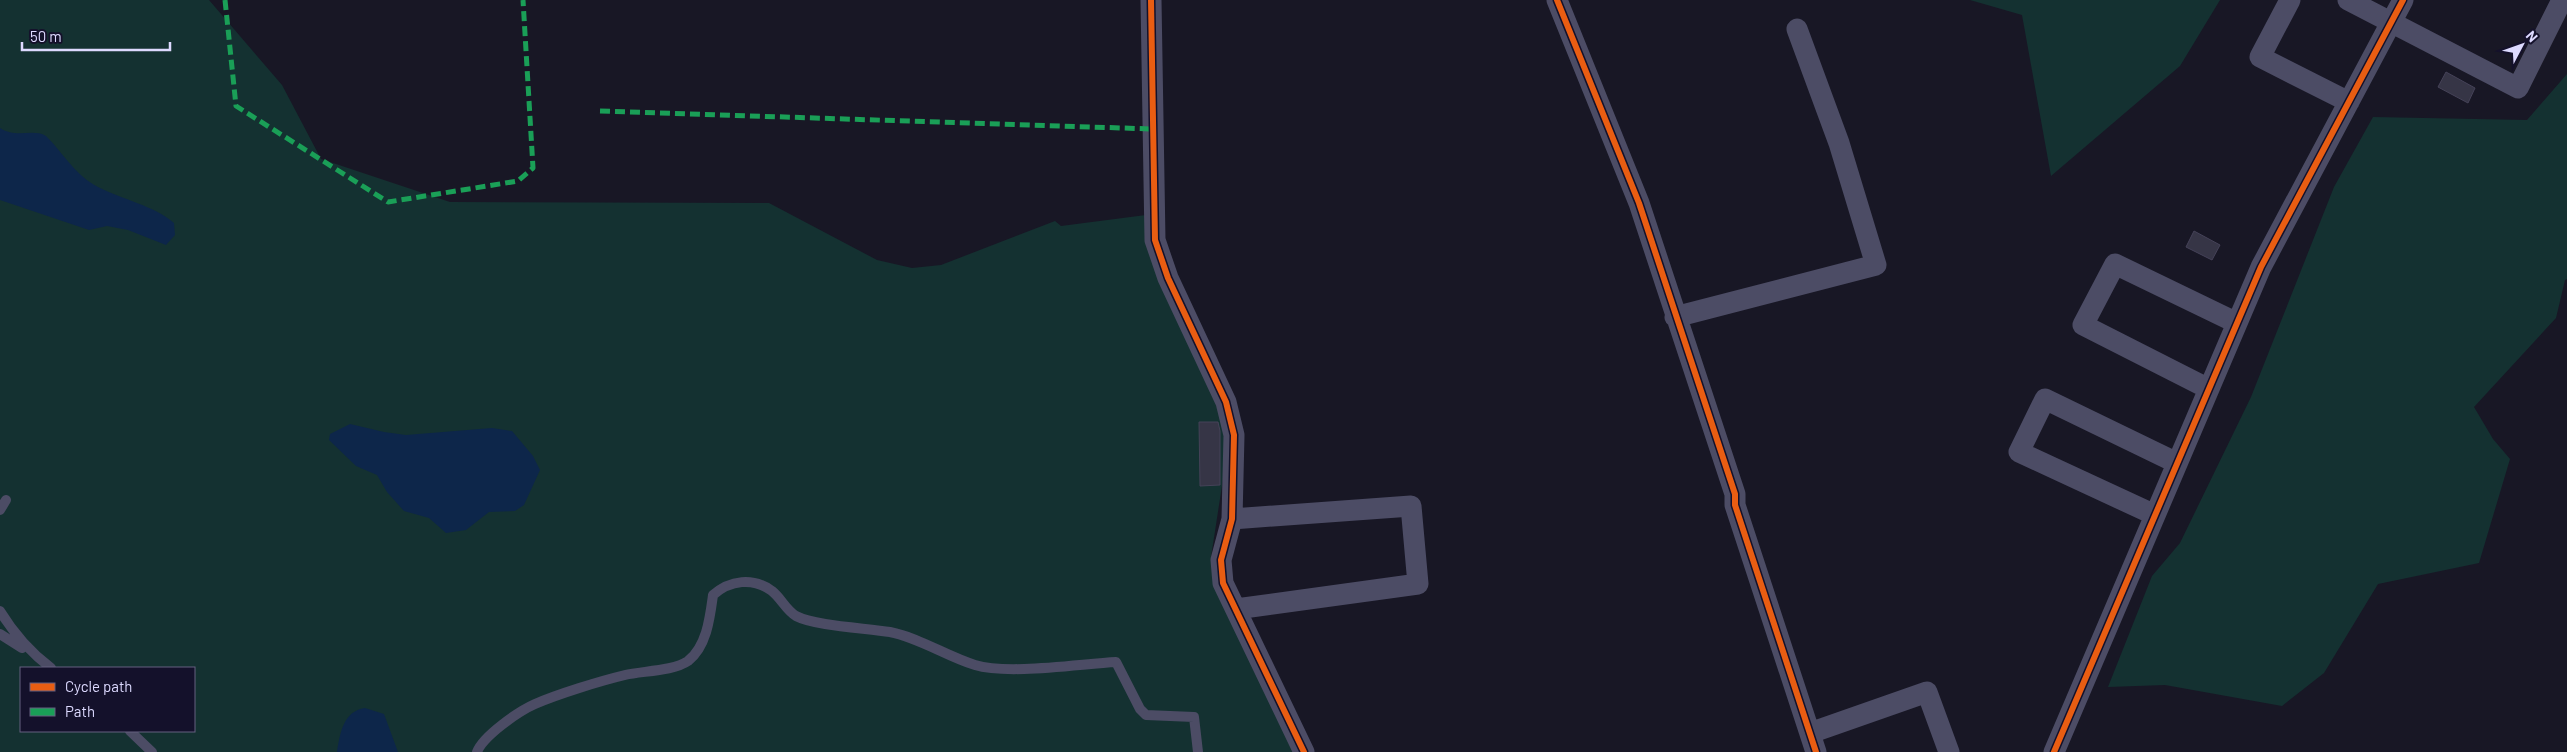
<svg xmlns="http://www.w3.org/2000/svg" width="2567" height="752" font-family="Barlow,sans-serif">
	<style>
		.green { fill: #143131; fill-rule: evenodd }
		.water { fill: #0d264a }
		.building { fill: #363546; stroke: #454258 }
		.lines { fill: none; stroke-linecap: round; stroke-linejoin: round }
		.service { stroke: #4c4c65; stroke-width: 10 }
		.minor { stroke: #4c4c65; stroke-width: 21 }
		.quiet { stroke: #1a9f57; stroke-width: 5; stroke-dasharray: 10 5; stroke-linecap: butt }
		.cycleway-casing { stroke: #14112b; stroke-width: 9 }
		.cycleway { stroke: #e95d12; stroke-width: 6 }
	</style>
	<rect width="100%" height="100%" fill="#181725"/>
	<path class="green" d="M0,0h209l73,85 39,74 129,43 319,1 108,57 35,8 29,-3 114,-44 6,5 85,-11 67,152 15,80 -17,110 86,195h-1297zM21,668h173v63h-173z
		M1970,0h250l-40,66 -129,110 -29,-161z
		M2567,74v205l-2,1 -9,38 -82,89 19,32 17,20 -31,104 -101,21 -54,89 -42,33 -117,-21 -57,2 44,-111 28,-33 71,-146 83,-210 39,-70 154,3z"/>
	<path class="water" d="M0,128c17,11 32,0 46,8 17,17 30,40 52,51 25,13 55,18 76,36l1,12 -9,10 -38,-15 -21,-4 -18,4 -89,-30z
		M350,424l34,8 22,3 86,-7 20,3 21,25 7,14 -16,35 -9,6 -26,1 -23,18 -20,3 -17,-15 -25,-7 -17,-19 -10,-17 -21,-9 -27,-26 1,-6z
		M365,708l19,6 14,38h-61c3,-18 6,-41 28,-44z"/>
	<path class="building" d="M2446,72l29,16 -7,15 -30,-16z
		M2194,231l26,14 -8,15 -26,-13z
		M1199,422h19l2,9v54l-20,1z"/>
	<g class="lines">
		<path class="service" d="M0,510l6,-10
			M0,611c14,23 30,41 51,57
			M0,634l22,14
			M130,731l22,21
			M477,752c6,-16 42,-41 58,-48 23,-10 65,-23 90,-29 17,-4 49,-4 63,-14 19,-15 22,-44 25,-66 17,-15 40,-18 59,-4 9,7 14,19 24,25 19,10 70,12 94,16 30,6 56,24 85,33 33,10 104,-1 141,-3l24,47 6,6 48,2 4,35"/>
		<path class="minor" d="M1151,0l4,240 13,38 58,124 8,33 -2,84 -11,41 2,23 81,169
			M1557,0l82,203 96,291v11l81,247
			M2290,0l-30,57 89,45
			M2348,0l170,88 44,-88
			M1675,317l201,-52 -37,-122 -42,-114
			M2209,389l-126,-64 32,-61 122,59
			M2155,515l-136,-63 26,-53 132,64
			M1232,519l179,-13 7,78 -182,25
			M1810,733l117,-41 22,60
			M2054,752l207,-485 142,-267"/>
		<path class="quiet" d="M225,0l11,106 152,96 130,-21 15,-13 -10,-168
			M600,111l552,18"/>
		<defs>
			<path id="cycleway" d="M1151,0l4,240 13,38 58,124 8,33 -2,84 -11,41 2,23 81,169
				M1557,0l82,203 96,291v11l81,247
				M2054,752l207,-485 142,-267"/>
		</defs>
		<use href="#cycleway" class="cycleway-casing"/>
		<use href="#cycleway" class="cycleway"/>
	</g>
	<rect x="20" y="667" width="175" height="65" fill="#14112b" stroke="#646180"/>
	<rect x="30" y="683" width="25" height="8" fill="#e95d12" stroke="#646180"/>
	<text x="65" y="692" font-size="15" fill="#dddaff">Cycle path</text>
	<rect x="30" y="708" width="25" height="8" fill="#1a9f57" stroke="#646180"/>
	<text x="65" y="717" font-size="15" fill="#dddaff">Path</text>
	<g transform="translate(2522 45) rotate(49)" stroke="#14112b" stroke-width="4" paint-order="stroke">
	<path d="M0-4L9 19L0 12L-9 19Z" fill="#dddaff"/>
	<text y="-8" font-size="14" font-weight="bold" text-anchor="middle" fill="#dddaff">N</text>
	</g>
	<path d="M22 42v8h148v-8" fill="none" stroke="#dddaff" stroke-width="2.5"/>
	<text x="30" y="42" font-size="15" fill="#dddaff" stroke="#14112b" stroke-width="4" paint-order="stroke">50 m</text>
</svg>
